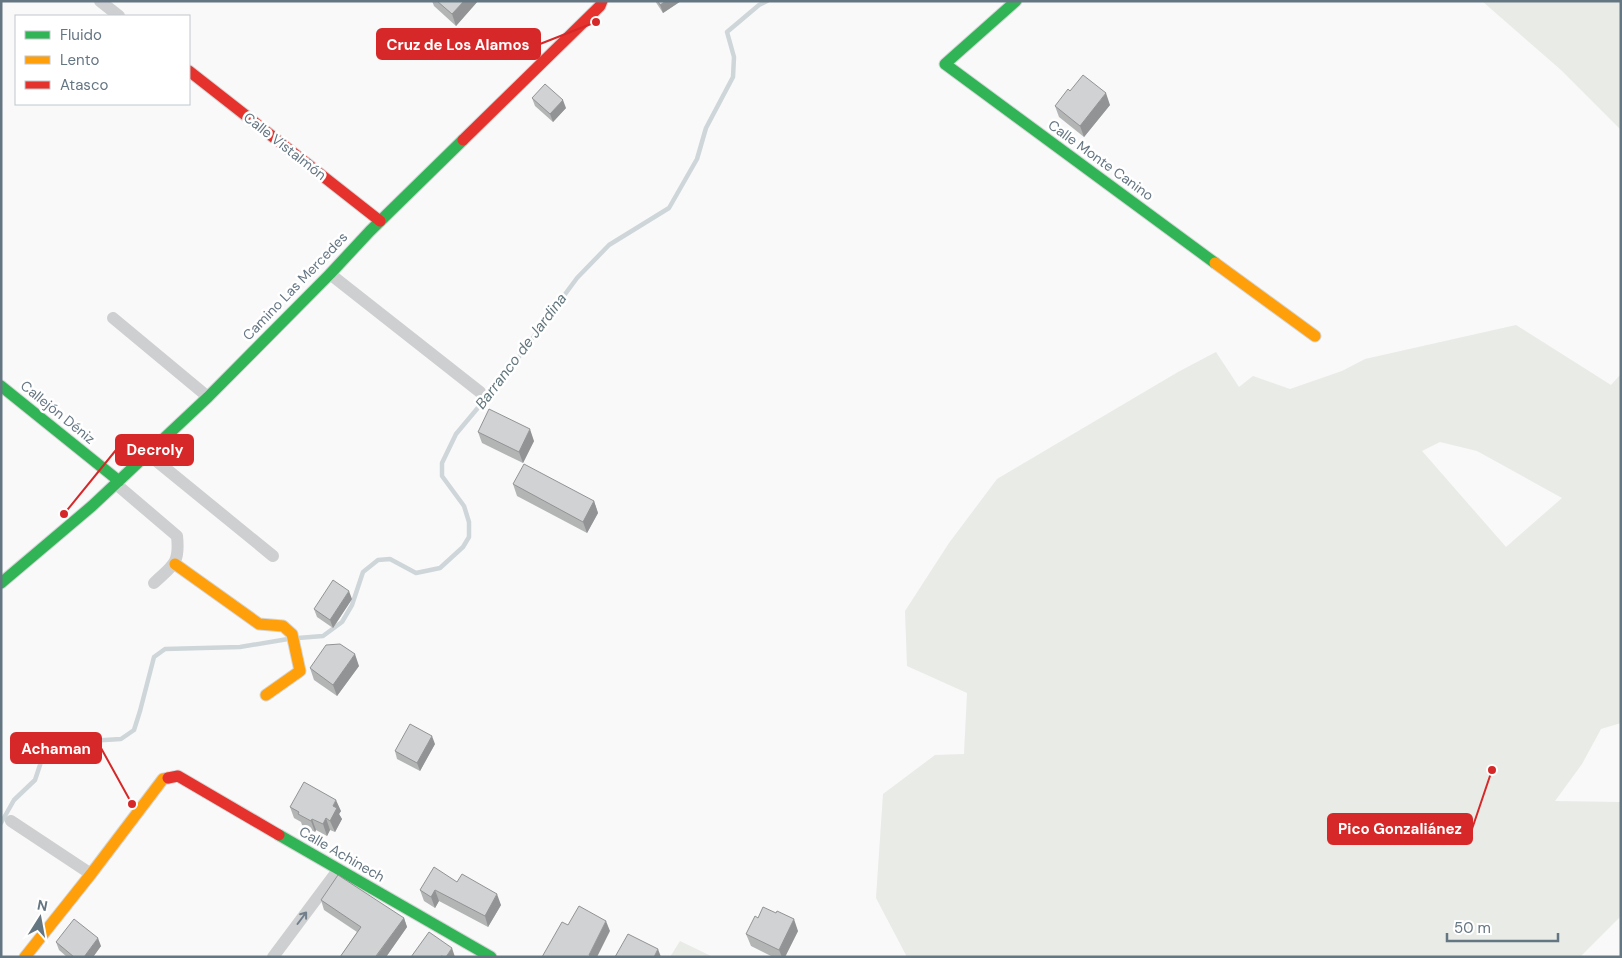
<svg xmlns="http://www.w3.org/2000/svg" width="1622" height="958" font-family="'DM Sans',sans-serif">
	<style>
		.green { fill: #e8ebe6; fill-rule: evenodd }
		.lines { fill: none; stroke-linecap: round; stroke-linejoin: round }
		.stream { stroke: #ced6d9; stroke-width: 4.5 }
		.fast-casing { stroke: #d5d6d7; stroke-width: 13 }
		.slow-casing { stroke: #d5d6d7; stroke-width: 13 }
		.jam-casing { stroke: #d5d6d7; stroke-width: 13 }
		.street { stroke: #cecfd0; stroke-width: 12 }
		.fast { stroke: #30b455; stroke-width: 11 }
		.slow { stroke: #ff9f0a; stroke-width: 11 }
		.jam { stroke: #e5322d; stroke-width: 11 }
		.wall { fill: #b3b5b5 }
		.shaded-wall { fill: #929394 }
		.building { fill: #d0d2d3; stroke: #929394 }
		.oneway { stroke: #707f8b }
		.labels { text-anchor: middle; stroke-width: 5; stroke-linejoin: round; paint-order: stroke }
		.street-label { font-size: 14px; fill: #657683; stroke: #fff }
		.water-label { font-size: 15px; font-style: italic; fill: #60757c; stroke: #fff }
		.leader { fill: none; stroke: #d62828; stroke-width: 2 }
		.callout-dot { fill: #d62828; stroke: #fff; stroke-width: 2 }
		.callout { fill: #d62828; stroke: #d62828; stroke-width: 2 }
		.callout-label { font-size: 15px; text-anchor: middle; font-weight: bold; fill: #fff }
	</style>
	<rect width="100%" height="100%" fill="#f9f9f9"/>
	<path class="green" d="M1482,1h139v129l-60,-60z
		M1516,325l95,60 10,-11v349l-20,6 -19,35 -27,37 66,1v114l-41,41h-673l-31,-59 7,-104 52,-39 29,-1 3,-61 -60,-27 -2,-55 44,-68 48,-64 181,-107 38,-20 23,35 14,-11 37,13 52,-18 23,-12zM1440,442l37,9 85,47 -56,49 -84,-96z
		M680,941l33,16h-43z"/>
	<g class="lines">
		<path class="stream" d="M298,638l25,-2 19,-14 10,-17 11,-33 15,-12 12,-1 26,14 24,-5 23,-21 6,-10v-15l-5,-16 -22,-30v-13l14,-29 51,-61 70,-95 32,-33 60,-37 28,-49 9,-31 27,-51 1,-20 -7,-25 32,-27 8,-4
			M1,823l13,-23 21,-20 8,-24 12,-10 17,-4 49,-3 13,-9 6,-19 14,-54 11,-8 75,-2 48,-8"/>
		<defs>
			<path id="fast" d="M1016,1l-71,63 270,199
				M1,386l118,95
				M1,583l91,-77 116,-109 122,-123 40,-43 93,-91
				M279,835l212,122"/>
			<path id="slow" d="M1215,263l100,73
				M175,564l84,60 24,2 9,8 8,37 -34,24
				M25,957l66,-83 72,-95 5,-1"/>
			<path id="jam" d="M189,71l191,150
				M463,140l137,-134 2,-5
				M168,778l10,-2 101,59"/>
		</defs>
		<use href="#fast" class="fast-casing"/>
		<use href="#slow" class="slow-casing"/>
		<use href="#jam" class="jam-casing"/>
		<path class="street" d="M100,1l19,15
			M330,274l150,118
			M113,318l95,79
			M148,454l125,102
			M116,484l61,52c3,28 -4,29 -23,47
			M11,821l80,53
			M273,957l65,-87"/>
		<use href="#fast" class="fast"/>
		<use href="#slow" class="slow"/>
		<use href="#jam" class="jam"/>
	</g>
	<path class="wall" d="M432,1h46l-22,25 -22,-20z
		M655,1h26l-18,12z
		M1070,91l40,14 -26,32 -25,-20 -4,-11z
		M532,98l34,10 -13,14 -18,-16z
		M478,432l56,9 -11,22 -41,-20z
		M513,484l81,17 4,12 -11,20 -70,-37z
		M352,599l-19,29 -16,-11 -3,-8z
		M359,666l-22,30 -23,-16 -4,-12z
		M435,744l-15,27 -23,-12 -2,-8z
		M290,807l51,4 -2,3 3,5 -7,13 -5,-2 -3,6 -11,-6 -1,2 -13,-7 -1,-3 -7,-4z
		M457,882l44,23 -13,22 -49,-26 -4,7 -11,-7 -4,-11z
		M321,900l83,18 3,9 -21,30h-46l17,-25 -33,-22z
		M798,931l-13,26h-12l-22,-11 -5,-12z
		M56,942l45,4 -8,11h-26l-8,-7z"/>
	<path class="shaded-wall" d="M464,1h14l-22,25 -4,-12z
		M666,1h15l-18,12 -3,-8z
		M1106,93l4,12 -26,32 -4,-11z
		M563,100l3,8 -13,14 -3,-8z
		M530,429l4,12 -11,22 -4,-11z
		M594,501l4,12 -11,20 -4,-11z
		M349,591l3,8 -19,29 -3,-8z
		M355,654l4,12 -22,30 -4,-11z
		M432,736l3,8 -15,27 -3,-8z
		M336,800l5,11 -2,3 3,5 -7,13 -5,-11 3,-15z
		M326,818l4,12 -3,6 -4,-12z
		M312,819l4,11 -1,2 -4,-11z
		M435,890l4,11 -4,7 -4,-11z
		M497,894l4,11 -13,22 -3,-11z
		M404,918l3,9 -21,30h-10z
		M794,919l4,12 -13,26h-3l-3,-7z
		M606,921l4,10 -13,26h-8v-2z
		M98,938l3,8 -8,11h-9z
		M452,948l3,9h-9z
		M658,949l3,8h-7z"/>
	<path class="building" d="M437,1h27l-12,13z
		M658,1h8l-6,4z
		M1083,75l23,18 -26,33 -25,-20 13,-17 2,2z
		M545,84l18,16 -13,14 -18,-16z
		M489,409l41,20 -11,23 -41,-20z
		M524,464l70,37 -11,21 -70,-38z
		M333,580l16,11 -19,29 -16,-11z
		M340,644l15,10 -22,31 -23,-17 16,-23z
		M410,724l22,12 -15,27 -22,-12z
		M304,782l32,18 -3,6 4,2 -7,13 -4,-3 -3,6 -11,-5 -1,2 -13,-7 1,-2 -9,-5z
		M434,867l23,15 5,-8 35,20 -12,22 -50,-26 -4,7 -11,-7z
		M338,875l66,43 -28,38 1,1h-37l21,-30 -40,-27z
		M579,906l27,15 -17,34 3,2h-50l20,-35 6,3z
		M763,907l13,6 1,-2 17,8 -15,31 -33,-16 9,-18 3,2z
		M74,919l24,19 -14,19h-10l-18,-15z
		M429,932l23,16 -6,9 -5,-1v1h-30z
		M628,934l30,15 -4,8h-39z"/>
	<defs><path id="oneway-shaft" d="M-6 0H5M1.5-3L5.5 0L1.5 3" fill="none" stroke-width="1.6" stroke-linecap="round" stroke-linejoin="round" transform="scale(1.25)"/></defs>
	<use class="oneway" href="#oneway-shaft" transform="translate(302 918) rotate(-53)"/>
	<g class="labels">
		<g class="street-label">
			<text transform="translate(285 146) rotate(38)" y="5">Calle Vistalmón</text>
			<text transform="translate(1101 160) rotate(36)" y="5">Calle Monte Canino</text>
			<text transform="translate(295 286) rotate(-46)" y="5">Camino Las Mercedes</text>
			<text transform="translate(58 412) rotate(39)" y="5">Callejón Déniz</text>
			<text transform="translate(342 854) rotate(30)" y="5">Calle Achinech</text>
		</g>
		<g class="water-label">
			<text transform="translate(521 351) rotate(-53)" y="5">Barranco de Jardina</text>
		</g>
	</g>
	<path class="leader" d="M596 22L540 44M64 514L116 450M132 804L101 748M1492 770L1472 829"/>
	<g class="callout-dot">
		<circle cx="596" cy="22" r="5"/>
		<circle cx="64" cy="514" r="5"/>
		<circle cx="132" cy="804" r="5"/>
		<circle cx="1492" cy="770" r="5"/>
	</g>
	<g class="callout">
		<rect x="377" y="29" width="163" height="30" rx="5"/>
		<rect x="116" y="435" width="77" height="30" rx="5"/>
		<rect x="11" y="733" width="90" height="30" rx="5"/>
		<rect x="1328" y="814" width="144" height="30" rx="5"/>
	</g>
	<g class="callout-label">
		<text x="458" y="50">Cruz de Los Alamos</text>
		<text x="155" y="455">Decroly</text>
		<text x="56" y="754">Achaman</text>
		<text x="1400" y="834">Pico Gonzaliánez</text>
	</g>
	<rect width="1622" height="958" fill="none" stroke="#657683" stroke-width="5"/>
	<rect x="15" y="15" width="175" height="90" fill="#ffffff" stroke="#c1c8cd"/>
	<rect x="25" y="31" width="25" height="8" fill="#30b455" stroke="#c1c8cd"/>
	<text x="60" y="40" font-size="15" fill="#657683">Fluido</text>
	<rect x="25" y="56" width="25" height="8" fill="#ff9f0a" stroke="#c1c8cd"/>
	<text x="60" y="65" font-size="15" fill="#657683">Lento</text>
	<rect x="25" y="81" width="25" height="8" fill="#e5322d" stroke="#c1c8cd"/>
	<text x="60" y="90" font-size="15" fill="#657683">Atasco</text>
	<g transform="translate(40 918) rotate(11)" stroke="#ffffff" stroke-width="4" paint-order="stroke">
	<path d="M0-4L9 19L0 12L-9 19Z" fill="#657683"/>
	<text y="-8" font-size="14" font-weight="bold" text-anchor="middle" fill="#657683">N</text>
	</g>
	<path d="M1447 933v8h111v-8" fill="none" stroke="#657683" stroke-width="2.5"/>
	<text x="1454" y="933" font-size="15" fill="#657683" stroke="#ffffff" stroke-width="4" paint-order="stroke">50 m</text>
</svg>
